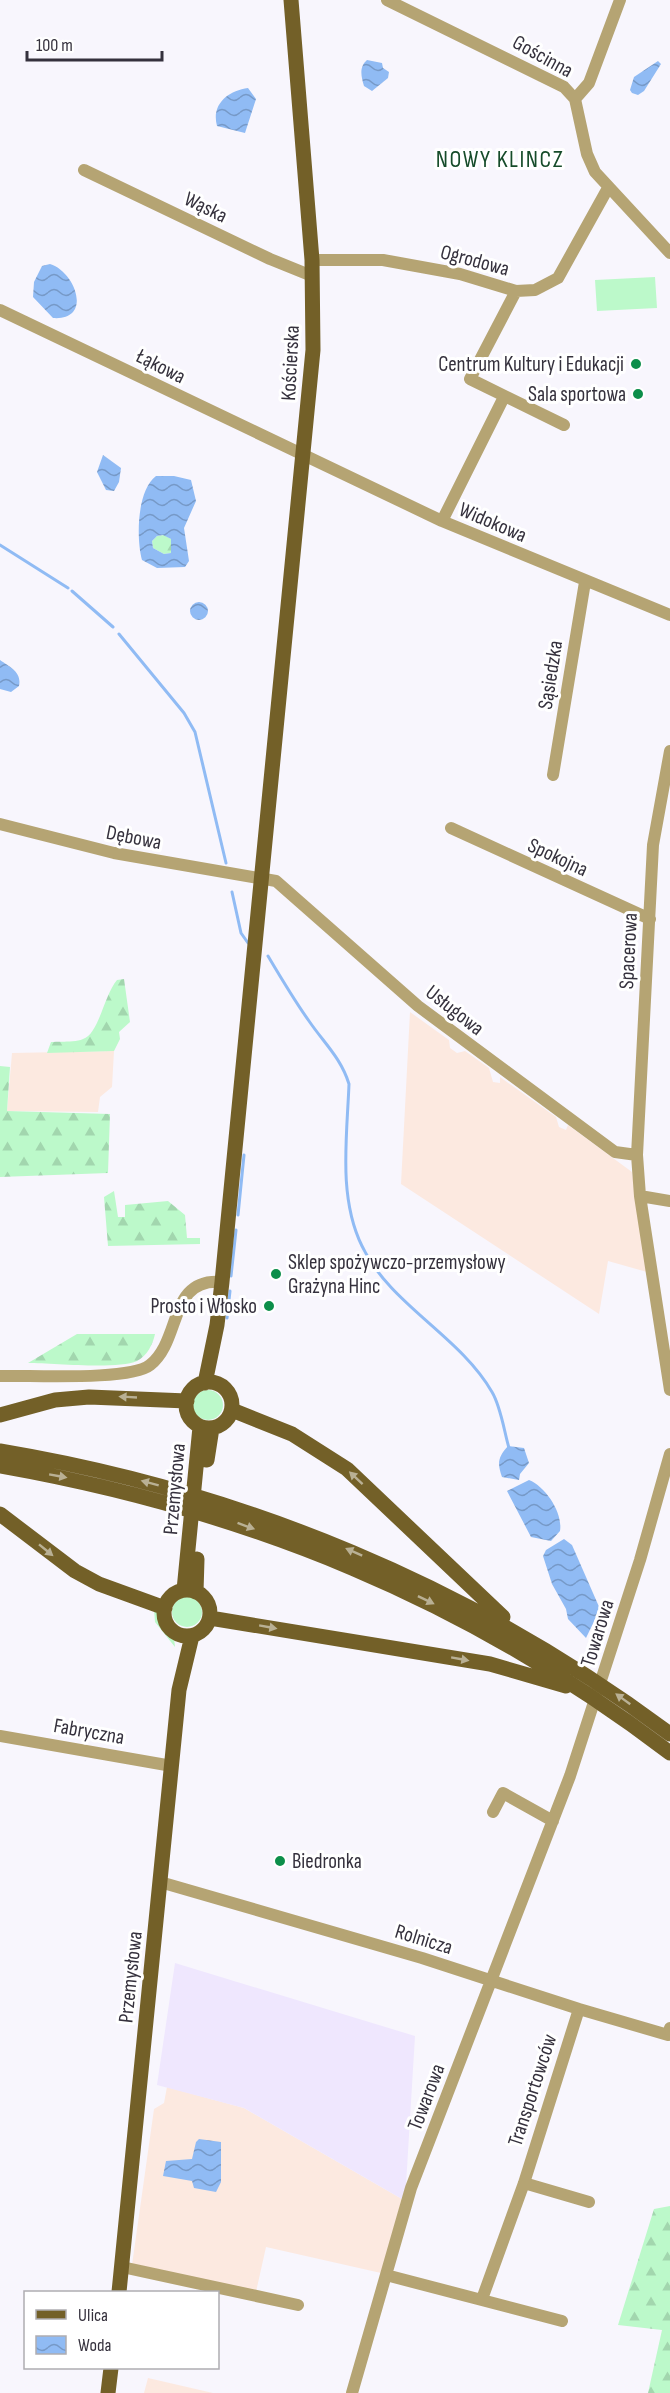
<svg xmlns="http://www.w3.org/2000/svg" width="670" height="2393" font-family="'Sofia Sans Condensed',sans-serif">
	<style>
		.commercial { fill: #fce9e0 }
		.built { fill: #efe7fe }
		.green { fill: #bcf9ca }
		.forest { fill: url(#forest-firs) }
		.water { fill: url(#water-waves); fill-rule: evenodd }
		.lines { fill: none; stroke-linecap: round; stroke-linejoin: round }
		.stream { stroke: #90bbf4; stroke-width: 3 }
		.minor { stroke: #b5a473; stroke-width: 12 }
		.major { stroke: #736028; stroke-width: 15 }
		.oneway { fill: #b9b094 }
		.poi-dot { fill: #0c8e4a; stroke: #fff; stroke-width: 2 }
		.labels { text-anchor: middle; stroke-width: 6; stroke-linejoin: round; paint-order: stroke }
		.street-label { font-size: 21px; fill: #35313d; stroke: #fff }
		.poi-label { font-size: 21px; fill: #35313d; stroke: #fff; text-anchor: end }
		.quarter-label { font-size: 24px; letter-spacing: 1.5px; fill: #164c2a; stroke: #fff }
	</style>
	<defs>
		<pattern id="forest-firs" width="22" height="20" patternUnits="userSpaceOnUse" patternTransform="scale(1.5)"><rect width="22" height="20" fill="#bcf9ca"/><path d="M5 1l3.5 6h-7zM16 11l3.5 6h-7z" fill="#a2d6ae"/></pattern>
		<pattern id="water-waves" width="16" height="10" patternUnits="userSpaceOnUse" patternTransform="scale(1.5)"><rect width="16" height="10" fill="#90bbf4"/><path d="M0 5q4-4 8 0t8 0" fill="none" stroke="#7699c7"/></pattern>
	</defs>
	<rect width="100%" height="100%" fill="#f8f6fd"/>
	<path class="commercial" d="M410,1012l39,28 1,8 7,5 8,-2 24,17 4,14 7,1v-6l56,40 3,10 7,3 2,-5 64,47 15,100 -39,-11 -9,53 -198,-130z
		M114,1051l-2,36 -12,10 -2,15 -91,-1 5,-58z
		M167,2087l77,21 158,91 -21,74 -115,-26 -10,45 -124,-27 22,-156 10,-6z
		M148,2378l65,15h-69z"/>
	<path class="built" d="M175,1963l240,73 -9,149 -4,14 -158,-91 -87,-23z"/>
	<path class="green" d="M655,277l2,31 -60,3 -2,-31z
		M193 1405a15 15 0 1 1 30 0a15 15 0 1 1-30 0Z
		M172 1612a15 15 0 1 1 30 0a15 15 0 1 1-30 0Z
		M154,1609l20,29 1,9 -20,-25z"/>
	<path class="forest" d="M164,535l7,4v14l-7,1 -11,-6 -1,-7 5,-5z
		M124,979l6,43 -11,10 1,7 -6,12 -67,2 4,-11c9,-1 23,1 32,-3 16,-5 21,-44 34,-59z
		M0,1066l10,1 -3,44 103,3 -2,59 -108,4z
		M114,1191l4,26h7v-12l43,-4 17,14 2,23h13v6l-92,2 -4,-49z
		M77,1334h78c-2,10 -8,22 -18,27 -20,9 -85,2 -109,2z
		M670,2206v187h-22l14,-63 -44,-5 36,-116z"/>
	<path class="water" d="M367,60l15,3 1,5 6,4 -1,6 -16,13 -8,-5c-3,-10 -5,-19 3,-26z
		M658,61l3,3 -17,27 -6,4 -6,-2 -2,-3 4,-13z
		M248,88l8,11 -11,34 -28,-7c-6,-22 11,-35 31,-38z
		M50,264c26,8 43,57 3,54l-20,-21 1,-15 8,-16z
		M103,455l18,13 -2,14 -5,9 -8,-1 -9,-18z
		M156,476h18l17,4 5,21 -12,27 5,33 -4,6 -28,1 -15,-8c-6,-22 -5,-70 14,-84zM163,535l8,4v14l-7,1 -11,-6 -1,-7 5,-5z
		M190 611a9 9 0 1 1 18 0a9 9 0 1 1-18 0Z
		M0,660c10,7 22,12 19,26l-8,6 -11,-3z
		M508,1446l16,2 5,15 -9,11 -1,6 -17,-3c-5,-14 -4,-20 6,-31z
		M529,1480c17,7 34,33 31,51l-9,10 -20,-4 -24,-46z
		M564,1539l8,6 28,64 -14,29 -18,-19 -2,-10 -14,-25 -9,-28 3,-6z
		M199,2139l22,3v40l-5,10 -22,-4 -2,-7 -29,-5 3,-15 26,-2 4,-17z"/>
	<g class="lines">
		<path class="stream" d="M0,545l68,43
			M72,591l41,36
			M119,634l65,79 11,19 31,131
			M232,892l9,41 7,10
			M268,956c13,22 26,44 41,65 15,22 32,37 40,63 -2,53 -11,113 13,162 28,59 97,89 130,146 9,15 12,39 17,56
			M238,1215l6,-60
			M231,1276l5,-46
			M227,1318l3,-27"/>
		<path class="minor" d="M387,0l177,87 11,12 12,55 8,18 75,81
			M575,99l14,-16 31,-83
			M84,170l186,89 42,17
			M312,260h71l77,14 56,17 19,-1 23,-12 50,-90
			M516,291l-46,88 94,46
			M0,310l442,211 228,94
			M442,521l62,-124
			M670,751l-17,94 -16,310 3,41 30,194
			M553,775l32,-193
			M0,824l114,29 162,28 142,125 197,146 22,3
			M451,828l199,91
			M640,1196l30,5
			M0,1376c30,-1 130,5 150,-11 32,-25 18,-88 72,-83
			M0,1736l172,30
			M493,1812l10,-19 50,28
			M160,1882l262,76 157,51 89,26 2,-7
			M524,2183l65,19
			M122,2267l176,38
			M386,2275l176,46
			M482,2299l42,-116 55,-174
			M352,2393l59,-205 159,-412 70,-216 30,-106"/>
		<path class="major" d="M186 1405a23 23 0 1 1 46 0a23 23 0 1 1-46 0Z
			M205,1383l12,-58 5,-43 91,-932 -1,-90 -21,-260
			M232,1410l60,24 55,35 156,148
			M0,1415l55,-15 34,-3 98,4
			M0,1451c244,41 472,135 670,283
			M207,1460l5,-32
			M0,1466c249,44 468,133 670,287
			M0,1514l75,57 24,13 66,24
			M184,1590l16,-163
			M164 1613a23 23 0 1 1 46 0a23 23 0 1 1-46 0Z
			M196,1592l1,-33
			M210,1618l280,46 76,22
			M119,2292l60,-602 13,-54
			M108,2393l3,-25"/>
	</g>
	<defs><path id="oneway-solid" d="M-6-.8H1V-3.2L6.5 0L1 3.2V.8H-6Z" transform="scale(1.5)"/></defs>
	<g class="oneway">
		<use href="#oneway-solid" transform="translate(128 1397) rotate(-177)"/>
		<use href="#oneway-solid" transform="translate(58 1476) rotate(10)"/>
		<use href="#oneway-solid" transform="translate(356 1478) rotate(-137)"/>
		<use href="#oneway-solid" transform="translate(150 1483) rotate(-165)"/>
		<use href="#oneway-solid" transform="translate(246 1526) rotate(20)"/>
		<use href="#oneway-solid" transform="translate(46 1550) rotate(39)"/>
		<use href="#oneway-solid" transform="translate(354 1552) rotate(-156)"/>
		<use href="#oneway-solid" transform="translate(426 1600) rotate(26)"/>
		<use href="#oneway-solid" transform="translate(268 1627) rotate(10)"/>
		<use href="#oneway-solid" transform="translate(460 1659) rotate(10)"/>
		<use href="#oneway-solid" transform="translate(623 1699) rotate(-144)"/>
	</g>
	<g class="poi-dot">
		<circle cx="636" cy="364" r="6"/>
		<circle cx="638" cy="394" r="6"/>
		<circle cx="276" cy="1274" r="6"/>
		<circle cx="269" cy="1306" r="6"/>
		<circle cx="280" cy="1861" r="6"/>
	</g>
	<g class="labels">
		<g class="street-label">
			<text transform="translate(543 56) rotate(29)" y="7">Gościnna</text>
			<text transform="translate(206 207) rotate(26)" y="7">Wąska</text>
			<text transform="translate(475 260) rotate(15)" y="7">Ogrodowa</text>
			<text transform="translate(290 363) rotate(-87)" y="7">Kościerska</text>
			<text transform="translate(161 366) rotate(27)" y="7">Łąkowa</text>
			<text transform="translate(493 522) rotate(23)" y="7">Widokowa</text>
			<text transform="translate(550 675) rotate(-81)" y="7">Sąsiedzka</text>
			<text transform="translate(134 837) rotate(11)" y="7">Dębowa</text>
			<text transform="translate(558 857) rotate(25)" y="7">Spokojna</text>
			<text transform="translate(628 951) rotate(-87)" y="7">Spacerowa</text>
			<text transform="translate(455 1010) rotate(38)" y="7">Usługowa</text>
			<text transform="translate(174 1489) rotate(-85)" y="7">Przemysłowa</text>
			<text transform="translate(597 1633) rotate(-73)" y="7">Towarowa</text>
			<text transform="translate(89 1731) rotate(10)" y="7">Fabryczna</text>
			<text transform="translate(424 1939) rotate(17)" y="7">Rolnicza</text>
			<text transform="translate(130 1977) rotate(-84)" y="7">Przemysłowa</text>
			<text transform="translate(532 2090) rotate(-72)" y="7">Transportowców</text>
			<text transform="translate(426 2097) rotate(-69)" y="7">Towarowa</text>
		</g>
		<g class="poi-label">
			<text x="624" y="371">Centrum Kultury i Edukacji</text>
			<text x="626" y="401">Sala sportowa</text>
			<text x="288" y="1269" text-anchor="start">Sklep spożywczo-przemysłowy<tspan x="288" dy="24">Grażyna Hinc</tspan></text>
			<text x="257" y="1313">Prosto i Włosko</text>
			<text x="292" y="1868" text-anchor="start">Biedronka</text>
		</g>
		<g class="quarter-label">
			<text x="500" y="167">NOWY KLINCZ</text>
		</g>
	</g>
	<rect x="24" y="2291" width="195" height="78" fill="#ffffff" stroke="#aeadb1" stroke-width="1.5"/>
	<rect x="36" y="2310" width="30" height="9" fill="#736028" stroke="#aeadb1" stroke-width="1.5"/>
	<text x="78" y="2321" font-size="18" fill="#35313d">Ulica</text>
	<rect x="36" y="2336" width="30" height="18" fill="url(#water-waves)" stroke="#aeadb1" stroke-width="1.5"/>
	<text x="78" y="2351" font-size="18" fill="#35313d">Woda</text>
	<path d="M27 51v9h135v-9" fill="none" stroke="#35313d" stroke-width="3"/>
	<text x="36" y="51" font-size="18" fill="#35313d" stroke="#ffffff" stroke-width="4.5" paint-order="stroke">100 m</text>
</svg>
